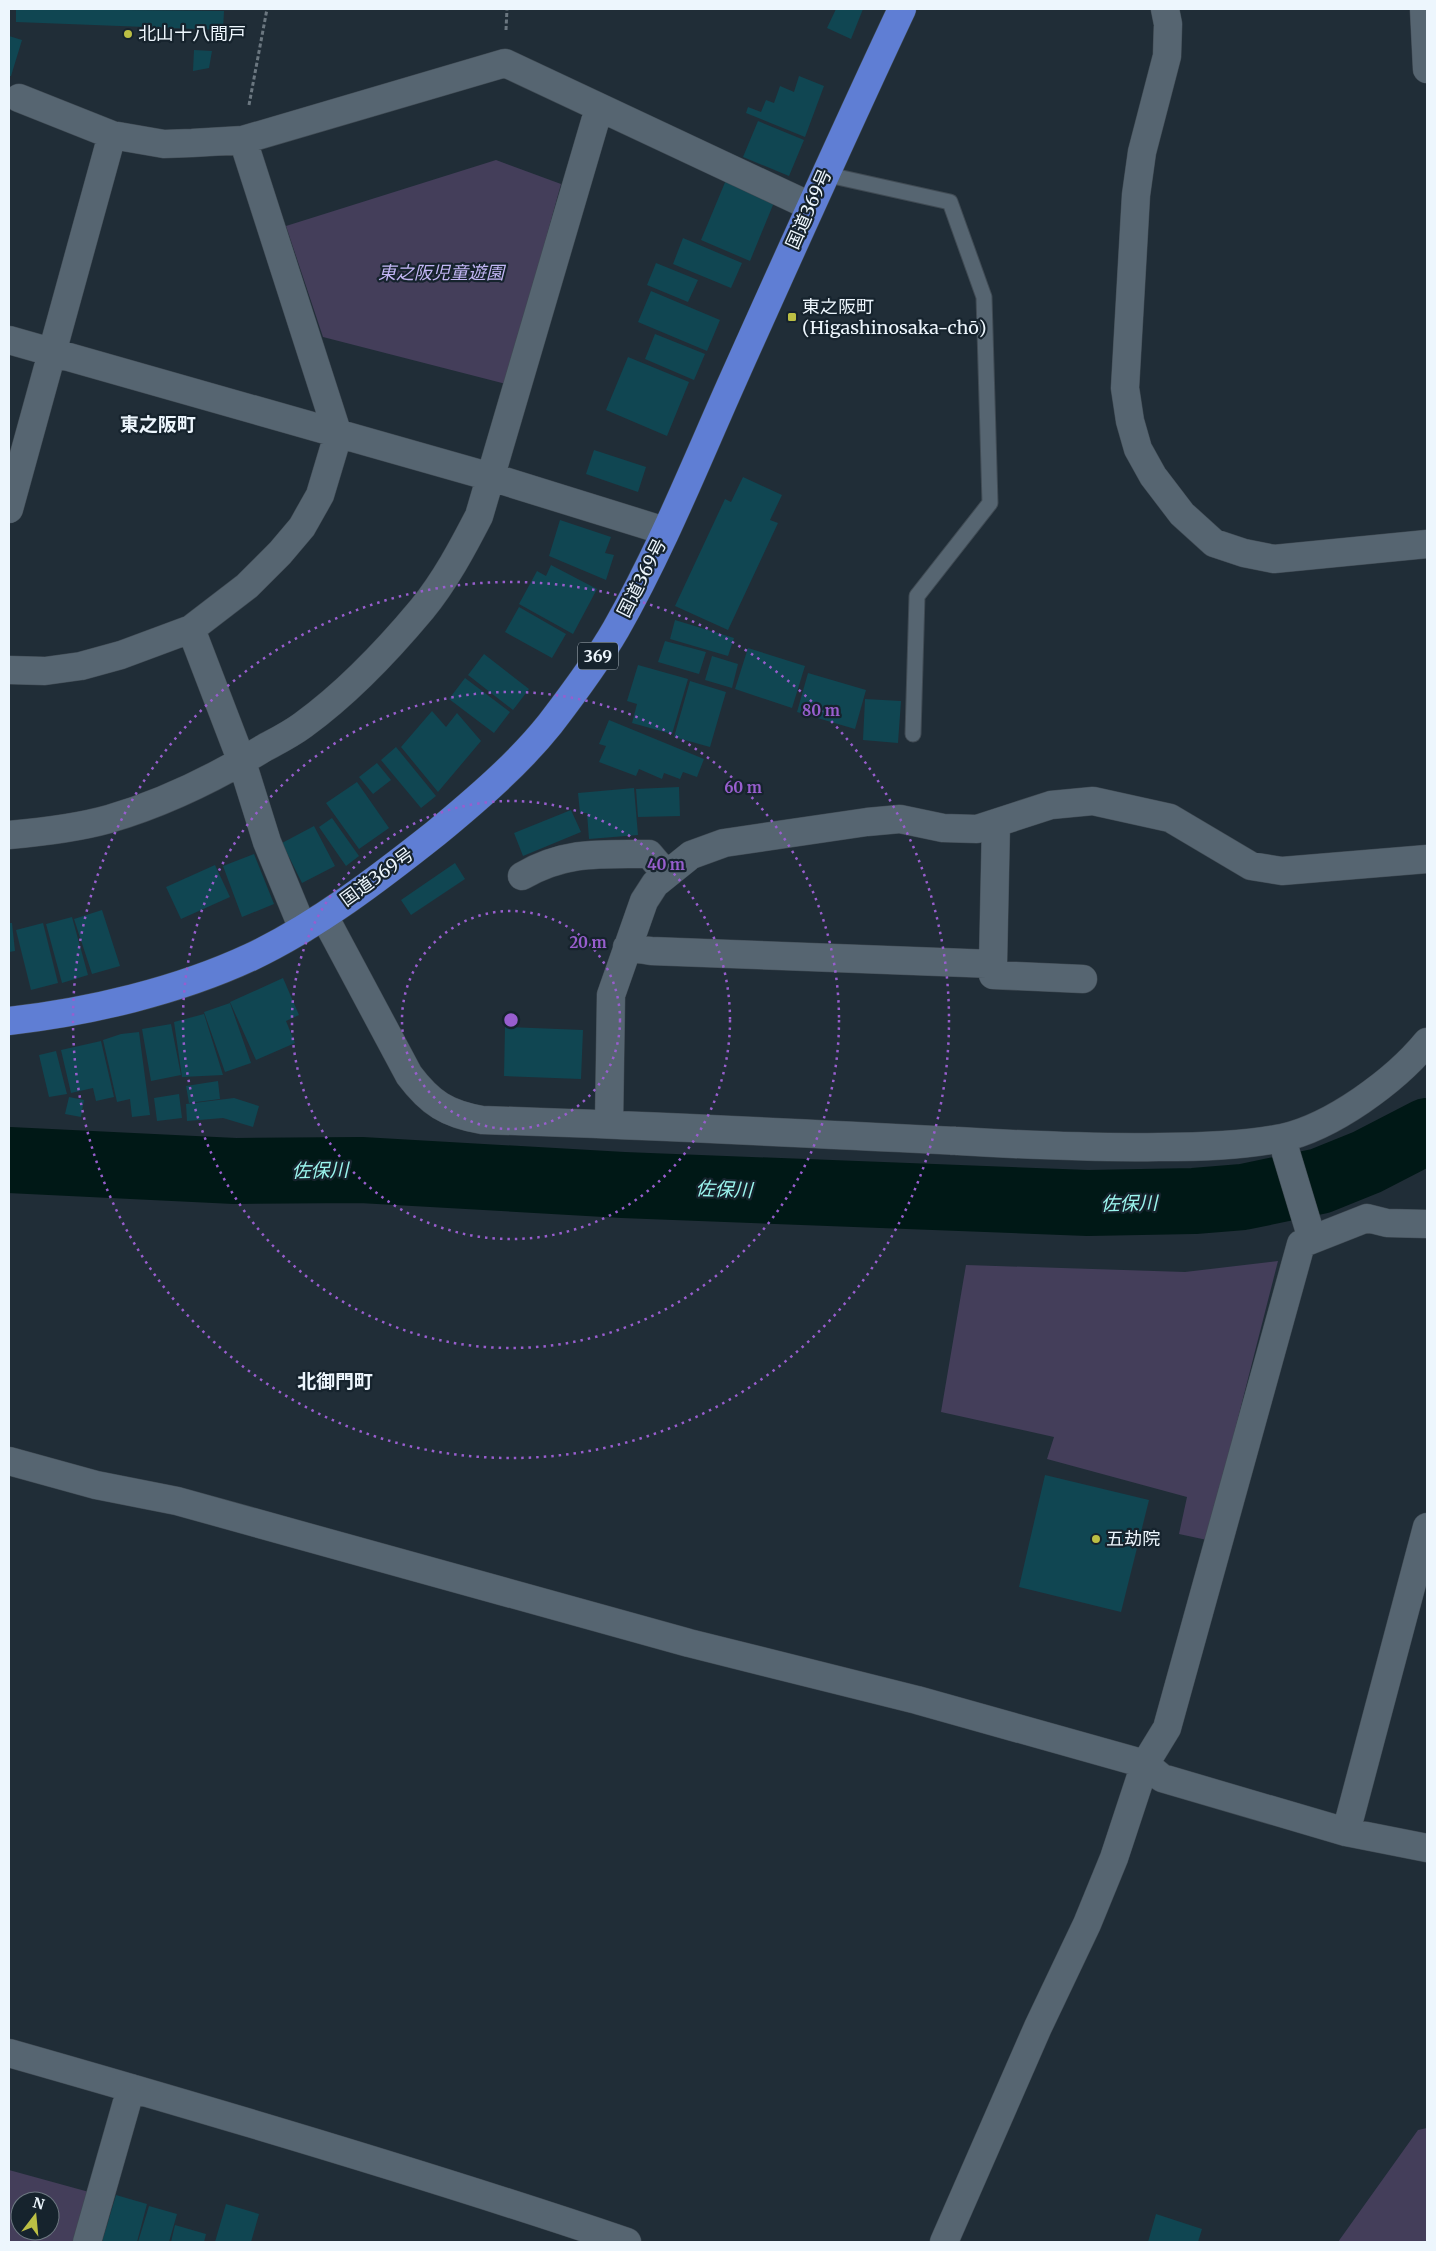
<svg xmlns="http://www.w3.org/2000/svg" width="1436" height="2251" font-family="Merriweather,'Noto Sans JP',serif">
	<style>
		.green { fill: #443e5a; fill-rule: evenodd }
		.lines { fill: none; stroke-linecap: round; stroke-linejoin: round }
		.river { stroke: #001816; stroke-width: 66 }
		.building { fill: #104652 }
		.lane-casing { stroke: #404b54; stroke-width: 17 }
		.street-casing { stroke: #404b54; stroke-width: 29 }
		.highway-casing { stroke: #404b54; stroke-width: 29 }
		.path { stroke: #6b7780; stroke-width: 3; stroke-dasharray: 4 2.5; stroke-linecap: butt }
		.lane { stroke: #566571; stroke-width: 15 }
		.street { stroke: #566571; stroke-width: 28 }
		.highway { stroke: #5f7ed4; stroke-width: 28 }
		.ring { fill: none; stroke: #985ece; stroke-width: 2.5; stroke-dasharray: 2.5 5 }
		.poi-dot { fill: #bcbf44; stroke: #16232d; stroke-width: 2 }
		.labels { text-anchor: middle; stroke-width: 4.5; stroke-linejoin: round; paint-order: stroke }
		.shield { fill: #16232d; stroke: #acb7bf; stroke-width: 1 }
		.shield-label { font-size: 16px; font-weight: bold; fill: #edf6fd }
		.poi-label { font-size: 18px; fill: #edf6fd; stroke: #16232d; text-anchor: start }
		.street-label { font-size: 18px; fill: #edf6fd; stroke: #16232d }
		.park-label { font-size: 18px; font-style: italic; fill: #c3b7f5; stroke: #16232d }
		.neighbourhood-label { font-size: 19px; font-weight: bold; fill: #edf6fd; stroke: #16232d }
		.water-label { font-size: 19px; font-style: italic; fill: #9bf5ee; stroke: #16232d }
		.centre { fill: #985ece; stroke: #16232d; stroke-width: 2.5 }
		.ring-label { font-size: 15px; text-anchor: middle; font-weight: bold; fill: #985ece; stroke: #16232d; stroke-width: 4.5; stroke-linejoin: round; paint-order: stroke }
	</style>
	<rect width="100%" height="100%" fill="#202d37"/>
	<path class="green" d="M496,160l65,24 -55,200 -183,-47 -37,-111z
		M1278,1261l-71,279 -28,-6 8,-37 -140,-38 7,-22 -113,-25 25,-147 219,7z
		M1427,2128v114h-89l80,-112z
		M9,2170l80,22 -14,50h-66zM20,2201h30v30h-30z"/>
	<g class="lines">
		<path class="river" d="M9,1160l226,11 126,-1 262,15 465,18 106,-2 49,-4 77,-16 47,-19 60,-31"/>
	</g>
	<path class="building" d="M16,9l208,2 -1,19 -207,-8z
		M836,9h27l-12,30 -24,-11z
		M9,36l13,4 -11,36h-2z
		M194,50l18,1 -3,17 -16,3z
		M799,76l25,10 -19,51 -59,-24 2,-6 13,5 5,-12 8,3 6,-17 14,6z
		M758,121l46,19 -15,36 -46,-19z
		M726,180l49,20 -25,61 -49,-21z
		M683,238l59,25 -11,25 -58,-24z
		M656,263l42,17 -10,22 -41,-17z
		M651,291l69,29 -13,31 -69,-29z
		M655,334l50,20 -11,26 -49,-21z
		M628,357l61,25 -22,54 -61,-26z
		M594,450l52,17 -8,25 -52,-18z
		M743,477l39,18 -12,25 8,3 -50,107 -53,-24 50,-107 6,3z
		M560,520l51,17 -6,16 9,2 -8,25 -57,-24z
		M551,565l46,24 -24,45 -54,-30 18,-33 9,5z
		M519,607l47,27 -14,24 -47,-26z
		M675,620l59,18 -6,18 -58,-17z
		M665,641l41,11 -7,22 -41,-12z
		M748,648l57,18 -13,42 -57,-19z
		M484,654l45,35 -16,21 -45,-35z
		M712,656l26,8 -6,24 -27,-8z
		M638,665l50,14 -16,55 -40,-11 5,-19 -10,-3z
		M808,673l58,17 -11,39 -58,-17z
		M465,678l45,34 -16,21 -45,-34z
		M690,681l36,11 -16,55 -36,-10z
		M865,699l36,2 -3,42 -35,-3z
		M432,711l14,16 11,-14 24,28 -43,51 -37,-45z
		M609,720l95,39 -7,18 -14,-5 -3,7 -16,-6 -2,6 -23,-10 -3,7 -37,-14 7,-16 -7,-2z
		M396,747l40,49 -15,12 -40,-48z
		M377,763l14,17 -18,14 -14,-17z
		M357,782l32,46 -30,21 -33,-46z
		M679,787l1,29 -42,1 -2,-28z
		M634,788l4,47 -49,4 -2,-26h-7l-2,-20z
		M571,810l10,22 -58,24 -9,-23z
		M332,818l27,38 -13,10 -27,-39z
		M314,826l21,40 -33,17 -20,-40z
		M254,854l20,50 -32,13 -19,-51z
		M455,863l10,16 -54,36 -10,-15z
		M215,865l15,32 -49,22 -15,-32z
		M102,910l18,56 -28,8 -18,-55z
		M72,917l16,58 -26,8 -16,-59z
		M9,923h3l3,28 -6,1z
		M43,923l15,60 -27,7 -15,-60z
		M283,978l16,37 -13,6 9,22 -39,17 -26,-58z
		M230,1003l21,60 -26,9 -21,-60z
		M204,1014l19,61 -41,2 -8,-55z
		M171,1024l10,51 -30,6 -9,-52z
		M505,1027l78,3 -2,49 -77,-3z
		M139,1032l11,83 -18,2 -2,-18 -13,3 -14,-62 18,-6z
		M101,1041l13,56 -18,4 -3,-13 -22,5 -10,-43z
		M56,1051l11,43 -18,3 -10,-42z
		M218,1081l2,18 -31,4 -3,-17z
		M179,1094l3,24 -25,3 -3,-23z
		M69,1097l15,3 -3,17 -16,-3z
		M234,1098l25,8 -6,21 -30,-9 -36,3 -1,-17z
		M1045,1475l104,25 -28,112 -102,-25z
		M116,2195l31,9 -10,38h-35z
		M226,2204l33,10 -8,28h-36z
		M149,2206l28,8 -8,28h-31z
		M1156,2214l46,15 -4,13h-50z
		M175,2225l31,9 -2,8h-33z"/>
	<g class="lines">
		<defs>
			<path id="lane" d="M824,174l126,28 34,95 6,206 -73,93 -4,138"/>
			<path id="street" d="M1165,9l3,15 -1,32 -25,96 -6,43 -11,193 5,33 8,28 15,27 29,38 32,29 30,10 30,6 153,-15
				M1424,9l3,60
				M19,98l93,37 52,9 28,-1 51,-3 262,-77 305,143
				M9,340l482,137 174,54
				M9,509l103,-374
				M191,629l51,133 25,80 36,87
				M9,670l36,1 36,-5 40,-11 70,-26 56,-43 33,-33 22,-26 18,-32 18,-60 -95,-295
				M9,835c34,-3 68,-7 100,-16 55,-16 106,-41 155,-71 13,-7 27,-14 39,-23 44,-32 84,-74 119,-116 23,-28 41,-62 57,-93l120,-408
				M522,876c43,-25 78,-22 127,-22l17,20
				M324,916l85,159c21,28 38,39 73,45 159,5 317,13 476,21 67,4 134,7 201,6 41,0 83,-1 123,-9 50,-11 113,-57 145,-96
				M627,947l24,4 342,13 3,-141
				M993,964v11l90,4
				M609,1124l2,-129 33,-94 11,-17 36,-29 33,-12 143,-21 33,-3 43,9 34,1 74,-24 42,-4 77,17 81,48 31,5 145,-12
				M1283,1138l3,15 26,86
				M9,1461l87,24 81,16 512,142 228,57 228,64 17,14 184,54 81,16
				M1346,1832l81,-305
				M9,2053c207,59 414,120 618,189
				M87,2242l44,-154
				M944,2242l94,-215 49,-103 27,-66 31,-94 22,-36 134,-484 66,-26 20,5 40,1"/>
			<path id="highway" d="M9,1021c80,-9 169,-30 242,-64 67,-32 127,-78 185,-124 40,-33 82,-69 114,-109 23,-30 47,-62 66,-95 45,-79 79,-164 116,-247 56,-125 112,-250 170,-373"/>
		</defs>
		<use href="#lane" class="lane-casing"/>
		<use href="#street" class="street-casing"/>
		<use href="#highway" class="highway-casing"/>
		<path class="path" d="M506,30l1,-21
			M249,105l18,-96"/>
		<use href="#lane" class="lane"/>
		<use href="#street" class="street"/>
		<use href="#highway" class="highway"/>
	</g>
	<g class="ring">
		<circle cx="511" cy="1020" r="109"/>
		<circle cx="511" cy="1020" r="219"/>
		<circle cx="511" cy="1020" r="328"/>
		<circle cx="511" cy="1020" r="438"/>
	</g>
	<g class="poi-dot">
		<circle cx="128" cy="34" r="5"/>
		<rect x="787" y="312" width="10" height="10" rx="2.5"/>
		<circle cx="1096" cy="1539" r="5"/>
	</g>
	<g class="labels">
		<rect class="shield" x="578" y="642.5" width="40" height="27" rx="4"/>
		<g class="shield-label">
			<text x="598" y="662">369</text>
		</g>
		<g class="poi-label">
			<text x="138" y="40">北山十八間戸</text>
			<text x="802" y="313">東之阪町<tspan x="802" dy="21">(Higashinosaka-chō)</tspan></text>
			<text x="1106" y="1545">五劫院</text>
		</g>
		<g class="street-label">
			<text transform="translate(809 209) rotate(-66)" y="6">国道369号</text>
			<text transform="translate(642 578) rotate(-63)" y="6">国道369号</text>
			<text transform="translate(377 877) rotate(-36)" y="6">国道369号</text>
		</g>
		<g class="park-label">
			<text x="441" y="279">東之阪児童遊園</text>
		</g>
		<g class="neighbourhood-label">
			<text x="158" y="431">東之阪町</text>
			<text x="335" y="1388">北御門町</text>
		</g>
		<g class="water-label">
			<text transform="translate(320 1170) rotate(-1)" y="7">佐保川</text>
			<text transform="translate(724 1189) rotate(2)" y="7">佐保川</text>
			<text transform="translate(1129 1203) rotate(-1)" y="7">佐保川</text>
		</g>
	</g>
	<circle cx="511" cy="1020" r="8" class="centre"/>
	<g class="ring-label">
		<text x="821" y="716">80 m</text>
		<text x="743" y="793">60 m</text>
		<text x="666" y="870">40 m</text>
		<text x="588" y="948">20 m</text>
	</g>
	<rect width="1436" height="2251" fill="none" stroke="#edf6fd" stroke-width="20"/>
	<g transform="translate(35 2216) rotate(16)"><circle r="24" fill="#16232d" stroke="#6c7780"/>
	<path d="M0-4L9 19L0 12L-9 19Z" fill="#bcbf44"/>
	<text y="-8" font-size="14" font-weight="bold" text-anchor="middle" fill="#edf6fd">N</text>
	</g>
</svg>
